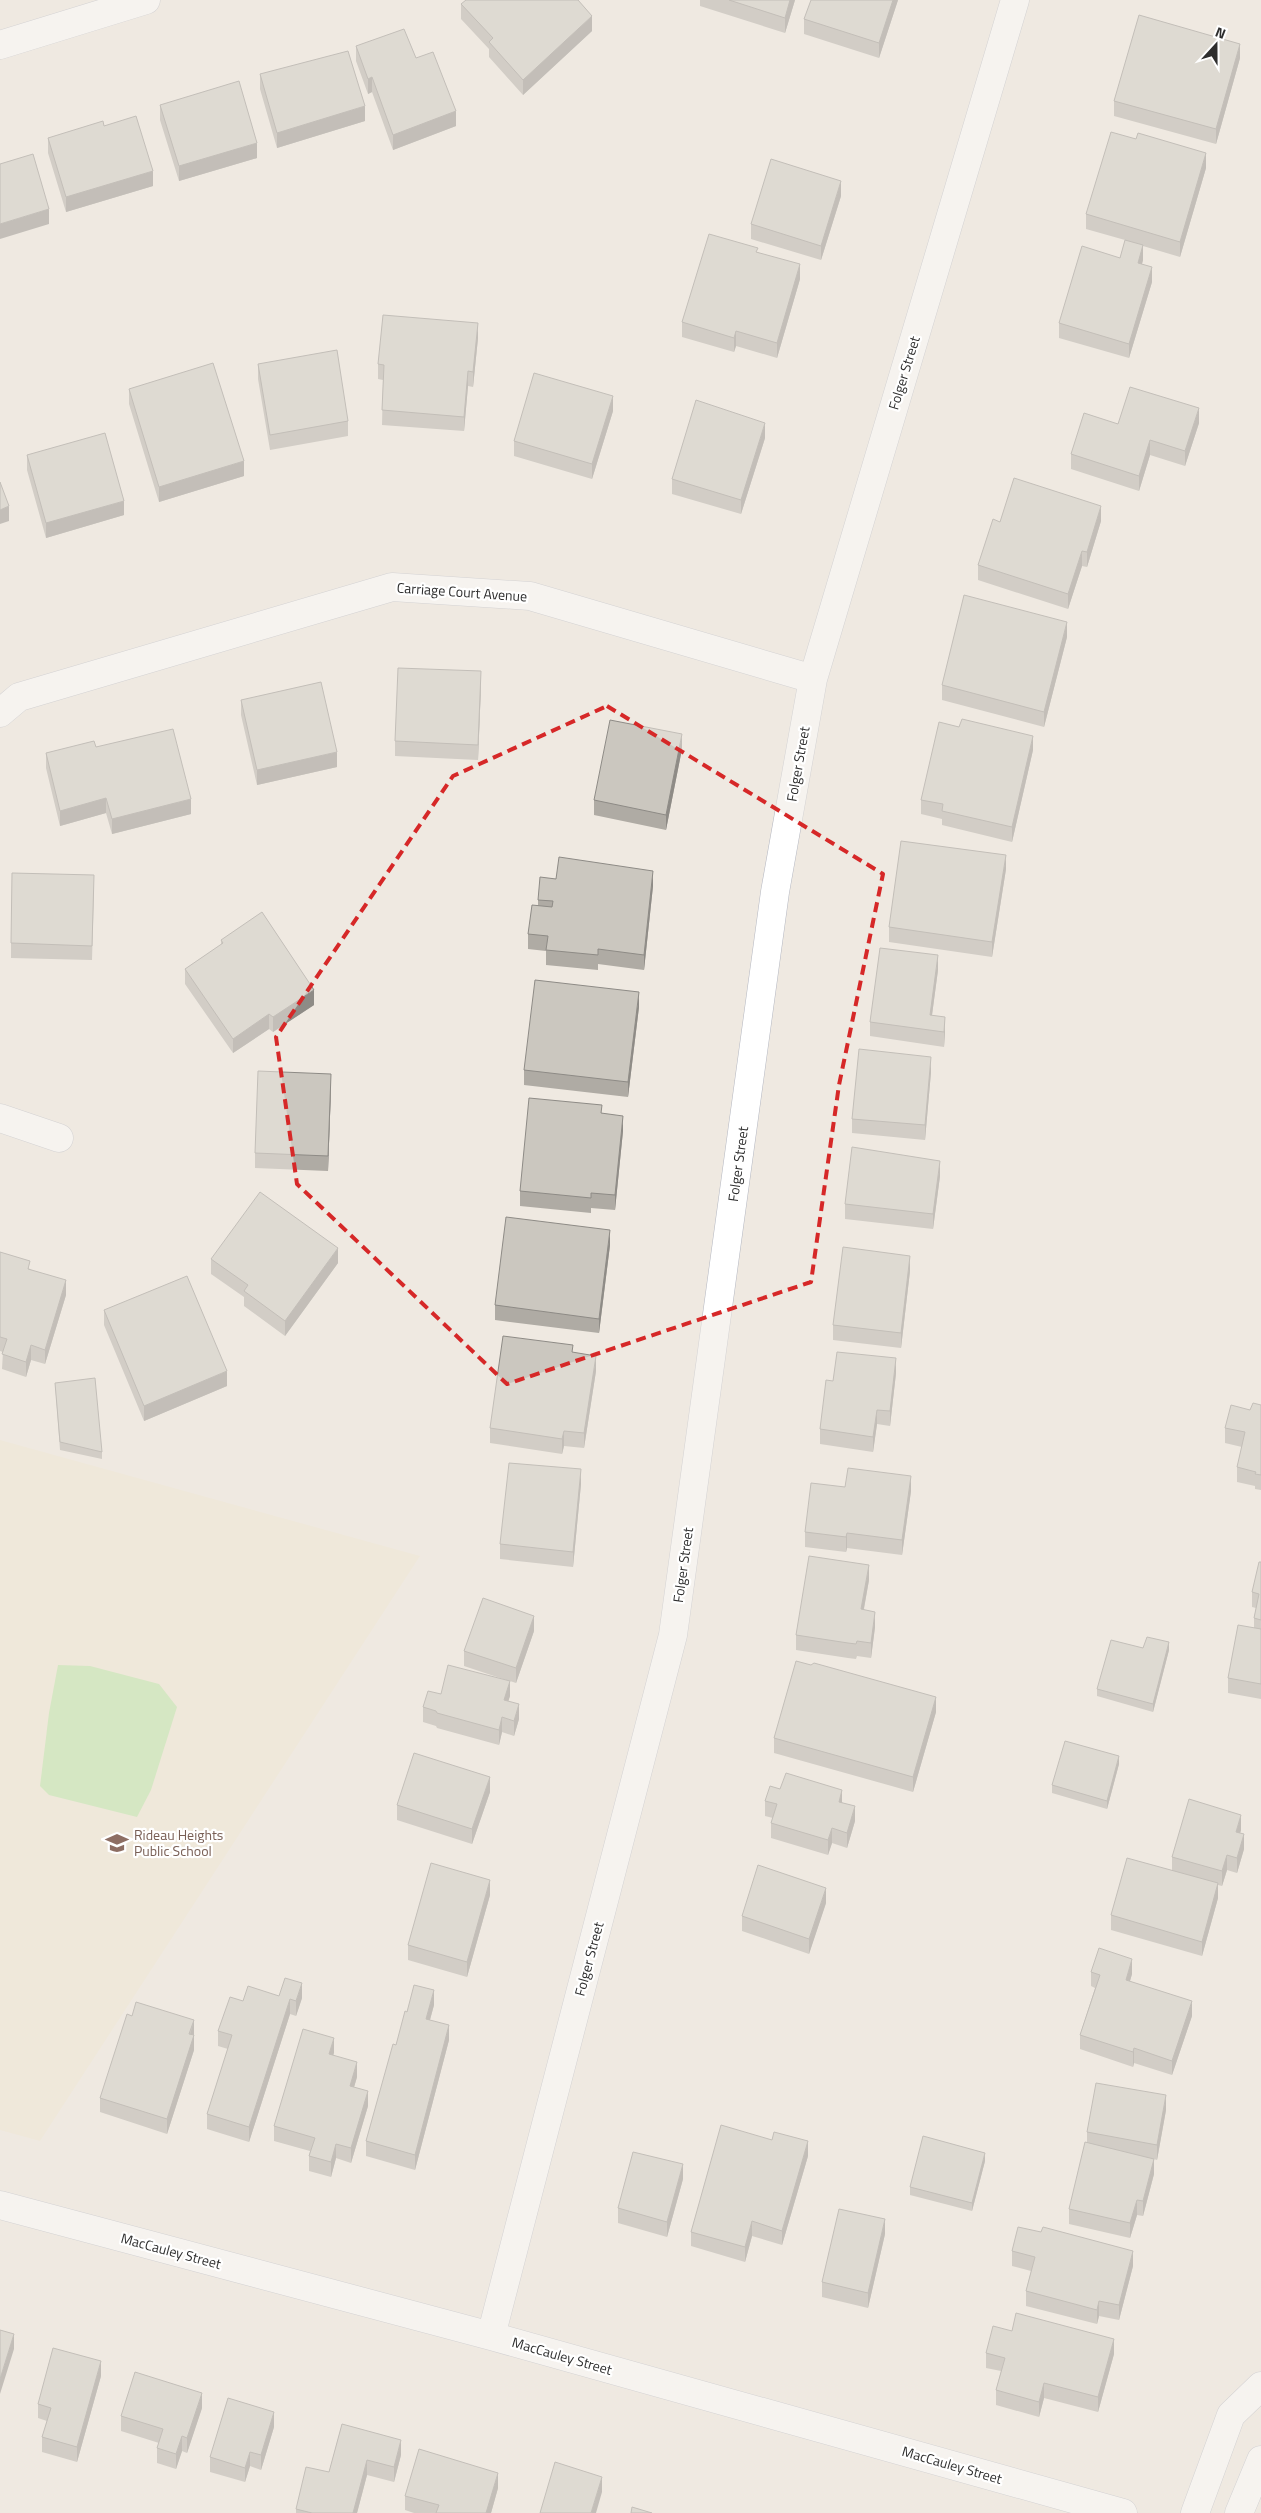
<svg xmlns="http://www.w3.org/2000/svg" width="1261" height="2513" font-family="'Titillium Web',sans-serif">
	<style>
		.education { fill: #f0e6d1 }
		.green { fill: #b6e59e }
		.lines { fill: none; stroke-linecap: round; stroke-linejoin: round }
		.street-casing { stroke: #b4b7c1; stroke-width: 29 }
		.secondary-casing { stroke: #b4b7c1; stroke-width: 29 }
		.street { stroke: #fff; stroke-width: 28 }
		.secondary { stroke: #fff; stroke-width: 28 }
		.wall { fill: #afaba4 }
		.shaded-wall { fill: #8e8b86 }
		.building { fill: #cbc7bf; stroke: #8e8b86 }
		.marked { fill: none; stroke: #d62828; stroke-width: 4; stroke-dasharray: 10 6; stroke-linejoin: round }
		.labels { text-anchor: middle; stroke-width: 4.5; stroke-linejoin: round; paint-order: stroke }
		.street-label { font-size: 14px; fill: #2e2e2e; stroke: #fff }
		.education-label { font-size: 14px; fill: #785e54; stroke: #fff; text-anchor: start }
	</style>
	<rect width="100%" height="100%" fill="#efe9e1"/>
	<path class="education" d="M0,1440l420,116 -380,585 -40,-11z"/>
	<path class="green" d="M58,1665l32,1 69,18 18,23 -26,83 -14,27 -88,-22 -9,-9 9,-73z"/>
	<g class="lines">
		<defs>
			<path id="street" d="M0,713l19,-16 373,-110 138,9 283,83
				M0,1118l59,20
				M0,2205l491,131 632,177
				M491,2336l182,-701 102,-743 38,-213 202,-679"/>
			<path id="secondary" d="M0,45l146,-45
				M1195,2513l36,-98 30,-29
				M1239,2513l22,-53"/>
		</defs>
		<use href="#street" class="street-casing"/>
		<use href="#secondary" class="secondary-casing"/>
		<use href="#street" class="street"/>
		<use href="#secondary" class="secondary"/>
	</g>
	<path class="wall" d="M700,0h95l-10,33 -85,-27z
		M898,0l-19,58 -75,-24v-15z
		M461,4l131,27 -69,64 -34,-38v-8l-28,-30z
		M356,46l60,12 40,68 -63,24 -21,-58 -4,2 -12,-33z
		M1240,58l-24,86 -102,-28v-15z
		M260,74l105,47 -88,27 -17,-59z
		M160,105l97,53 -78,23 -19,-61z
		M104,126l49,60 -87,26 -18,-59v-15z
		M1206,168l-26,89 -37,-11v14l-1,4 10,18 -23,76 -70,-20v-15l61,-65 5,-18 -39,-11v-15z
		M841,196l-20,64 -70,-21v-15z
		M758,252l42,27 -23,79 -41,-12 -2,6 -52,-15v-15z
		M478,338l-5,49 -5,-1 -4,45 -82,-6 1,-45 -5,-1v-15z
		M258,364l90,57v15l-78,14 -12,-71z
		M129,389l115,87 -85,26 -30,-98z
		M613,411l-21,68 -78,-23v-15z
		M1199,423l-14,43 -35,-11 -11,36 -68,-22v-15l47,-30z
		M765,438l-24,76 -69,-20v-15z
		M27,455l97,60 -78,23 -19,-68z
		M1101,521l-14,46 -5,-1 -14,43 -90,-29v-15l22,-43z
		M1067,637l-23,90 -102,-27v-15z
		M481,686l-3,74 -83,-4v-15z
		M241,700l96,67 -80,18 -16,-70z
		M96,747l95,67 -79,20 -6,-21 -46,13 -14,-58v-15z
		M682,749l-16,81 -72,-15v-15z
		M1033,750l-21,92 -70,-17v-6l-21,-5v-14z
		M1006,869l-14,88 -103,-15v-15z
		M556,879l97,7 -9,84 -46,-6v6l-52,-5v-14l-18,-2v-15l10,-29v-5z
		M94,890l-2,70 -81,-2v-15z
		M221,940l93,65 -41,27 -4,-3 -36,24 -48,-69v-15l36,-24z
		M938,970l-6,45 13,17 -1,15 -74,-11v-14z
		M639,1007l-11,90 -104,-12v-15z
		M931,1072l-6,68 -73,-7v-14z
		M331,1089l-3,82 -73,-3v-15z
		M602,1113l21,18 -8,79 -24,-2v5l-71,-7v-15z
		M940,1176l-7,53 -88,-10v-15z
		M610,1245l-11,88 -104,-13v-15z
		M0,1252l30,17 36,26 -21,69 -14,-4 -5,17 -24,-8 1,-17 -3,-1z
		M211,1259l127,4 -53,73 -41,-30v-9l-33,-23z
		M910,1271l-9,77 -68,-8v-15z
		M104,1310l123,76 -83,35 -40,-96z
		M596,1371l-12,77 -20,-2 -2,8 -72,-11v-15z
		M896,1373l-6,53 -13,-2 -4,28 -53,-8v-15l13,-48z
		M55,1383l47,69v7l-42,-9z
		M1261,1405v85l-6,-1v-3l-18,-4v-15l5,-20 -17,-4v-15l25,-18z
		M581,1484l-8,83 -73,-8v-15z
		M845,1487l66,4 -9,64 -55,-7 -1,4 -41,-5v-15z
		M1261,1562v137l-33,-6v-15l26,-50v-10l2,-10 -4,-1v-15z
		M869,1580l-5,29 11,18 -4,31 -14,-2 -1,3 -8,-1 -52,-8v-15z
		M534,1631l-18,52 -6,-2v15l-2,5 11,18 -5,17 -12,-4 -3,13 -62,-17 -1,-2 -13,-4v-15l83,-27 -42,-14v-15z
		M1169,1650l-16,62 -56,-16v-7z
		M811,1665l125,47 -23,80 -139,-39v-15z
		M1119,1764l-12,45 -55,-16v-8z
		M780,1789l62,13 13,19 -8,27 -15,-5 -4,12 -57,-17v-15l2,-5 -8,-2v-15z
		M490,1792l-18,52 -75,-24v-15z
		M1241,1830l-1,3 4,16 -7,24 -10,-3 -5,16 -4,-1v13l-16,58 -91,-26v-15l61,-45v-13z
		M490,1895l-23,82 -59,-17v-15z
		M826,1903l-17,51 -67,-23v-15z
		M1091,1972l41,2 -2,7 62,35 -20,59 -38,-12 -1,4 -53,-18v-14l15,-47 -4,-2z
		M279,1996l23,2 -6,18 -6,-2 -41,128 -42,-13v-15l21,-65 -10,-3v-15l25,-30z
		M434,2005l-4,15 19,20 -34,130 -49,-14v-15l30,-96 11,-33z
		M132,2016l62,4v30l-27,84 -67,-22v-14z
		M334,2053l-1,2 24,22 -3,10 14,19 -17,57 -15,-5 -5,19 -22,-6v-15l1,-5 -36,-10v-15z
		M1166,2110l-9,50 -3,-1v15l-11,42 -6,-1 -7,23 -61,-14v-15l18,-67v-10z
		M808,2156l-26,89 -30,-9 -7,26 -54,-16v-14z
		M985,2161l-13,50 -62,-16v-8z
		M683,2179l-16,58 -49,-14v-15z
		M885,2234l-17,74 -46,-11v-15z
		M1012,2251l121,15 -14,54 -20,-4 -2,8 -71,-18v-15l5,-20 -19,-5z
		M1012,2331l102,23 -16,58 -54,-14 -5,19 -43,-12v-15l5,-19 -15,-3v-15z
		M101,2376l-24,86 -35,-10v-15l5,-16 -9,-3v-14z
		M202,2408l-15,45 -5,-2 -6,18 -19,-6v-15l2,-5 -38,-12v-15z
		M342,2424l59,31 -7,27 -27,-7 -10,38h-61v-4l33,-37z
		M274,2427l-13,43 -11,-4 -5,16 -35,-10v-15z
		M498,2488l-7,25h-77l-9,-3v-14z"/>
	<path class="shaded-wall" d="M790,0h5l-10,33v-15z
		M893,0h5l-19,58v-15z
		M592,16v15l-69,64v-15z
		M1240,44v14l-24,86v-15z
		M372,77v15l-4,2v-15z
		M365,106v15l-88,27v-15z
		M456,111v15l-63,24v-15z
		M257,143v15l-78,23v-15z
		M1206,153v15l-26,89v-15z
		M153,171v15l-87,26v-15z
		M841,181v15l-20,64v-14z
		M49,209v15l-49,15v-15z
		M1143,245v15l-5,18v-15z
		M800,264v15l-23,79v-15z
		M1152,267v15l-23,76v-14z
		M478,323v15l-5,49v-15z
		M736,331v15l-2,6v-14z
		M468,371v15l-4,45v-14z
		M613,396v15l-21,68v-15z
		M1199,408v15l-14,43v-15z
		M765,423v15l-24,76v-14z
		M1150,440v15l-11,36v-15z
		M244,461v15l-85,26v-15z
		M124,501v14l-78,23v-15z
		M9,506v15l-9,3v-14z
		M1101,506v15l-14,46v-15z
		M1082,551v15l-14,43v-15z
		M1067,622v15l-23,90v-15z
		M481,671v15l-3,74v-15z
		M682,734v15l-16,81v-15z
		M1033,736v14l-21,92v-15z
		M337,752v15l-80,18v-15z
		M106,798v15l-46,13v-15z
		M191,799v15l-79,20v-15z
		M1006,855v14l-14,88v-15z
		M653,871v15l-9,84v-15z
		M938,955v15l-8,60v-15z
		M314,990v15l-41,27v-15z
		M639,992v15l-11,90v-15z
		M269,1014v15l-36,24v-14z
		M945,1017v15l-1,15v-15z
		M931,1057v15l-6,68v-15z
		M331,1074v15l-3,82v-15z
		M623,1116v15l-8,79v-15z
		M940,1161v15l-7,53v-15z
		M610,1230v15l-11,88v-14z
		M338,1248v15l-53,73v-15z
		M910,1256v15l-9,77v-15z
		M66,1280v15l-21,69v-14z
		M31,1345v15l-5,17v-15z
		M596,1356v15l-12,77v-15z
		M896,1358v15l-6,53v-15z
		M227,1371v15l-83,35v-15z
		M877,1410v14l-4,28v-15z
		M564,1431v15l-2,8v-15z
		M581,1469v15l-8,83v-15z
		M911,1476v15l-9,64v-15z
		M847,1533v15l-1,4v-15z
		M869,1565v15l-8,44v-15z
		M875,1612v15l-4,31v-15z
		M534,1616v15l-18,52v-15z
		M1169,1642v8l-16,62v-8z
		M510,1681v15l-6,19v-15z
		M936,1697v15l-23,80v-15z
		M519,1704v15l-5,17v-15z
		M502,1717v15l-3,13v-15z
		M1119,1756v8l-12,45v-8z
		M490,1777v15l-18,52v-15z
		M842,1790v15l-3,-3z
		M855,1806v15l-8,27v-15z
		M1241,1815v15l-5,17v-15z
		M832,1828v15l-4,12v-15z
		M1244,1834v15l-7,24v-15z
		M1227,1855v15l-5,16v-15z
		M490,1880v15l-23,82v-15z
		M1218,1883v15l-16,58v-14z
		M826,1888v15l-17,51v-15z
		M1132,1959v15l-6,20v-14z
		M302,1983v15l-6,18v-15z
		M434,1990v15l-8,29v-15z
		M290,1999v15l-41,128v-15z
		M1192,2001v15l-20,59v-14z
		M194,2020v30l-27,84v-15z
		M449,2025v15l-34,130v-15z
		M334,2038v15l-5,15v-14z
		M1134,2048v15l-1,4v-15z
		M357,2062v15l-7,24v-15z
		M368,2091v15l-17,57v-15z
		M1166,2095v15l-9,50v-15z
		M808,2141v15l-26,89v-14z
		M336,2144v14l-5,19v-15z
		M985,2153v8l-13,50v-8z
		M1154,2159v15l-11,42v-15z
		M683,2164v15l-16,58v-15z
		M1137,2200v15l-7,23v-15z
		M885,2219v15l-17,74v-15z
		M752,2221v15l-7,26v-15z
		M1133,2251v15l-14,54v-15z
		M1099,2301v15l-2,8v-14z
		M14,2334v15l-14,45v-15z
		M1114,2339v15l-16,58v-15z
		M101,2361v15l-24,86v-15z
		M1044,2383v15l-5,19v-15z
		M202,2393v15l-15,45v-15z
		M274,2412v15l-13,43v-15z
		M182,2436v15l-6,18v-15z
		M401,2440v15l-7,27v-15z
		M250,2452v14l-5,16v-14z
		M367,2460v15l-10,38h-4z
		M498,2473v15l-7,25h-5z
		M602,2477v15l-6,21h-5z"/>
	<path class="building" d="M466,0h112l14,16 -69,64 -34,-38 4,-4 -32,-34z
		M729,0h61l-5,18z
		M811,0h82l-14,43 -75,-24z
		M1139,15l101,29 -24,85 -102,-28z
		M404,29l12,29 17,-6 23,59 -63,24 -21,-58 -4,2 -12,-33z
		M348,51l17,55 -88,27 -17,-59z
		M239,81l18,62 -78,23 -19,-61z
		M136,116l17,55 -87,26 -18,-59 55,-17 1,5z
		M1111,132l25,7 2,-6 68,20 -26,89 -94,-28z
		M33,154l16,55 -49,15v-60z
		M771,159l70,22 -20,65 -70,-22z
		M709,234l49,14 -2,4 44,12 -23,79 -41,-12 -2,7 -52,-16z
		M1125,240l18,5 -5,18 14,4 -23,77 -70,-21 23,-77 38,12z
		M383,315l95,8 -5,49 -5,-1 -4,46 -82,-7 2,-45 -6,-1z
		M337,350l11,71 -78,14 -12,-71z
		M213,363l31,98 -85,26 -30,-98z
		M534,373l79,23 -21,68 -78,-23z
		M1130,387l69,21 -14,43 -35,-11 -11,36 -68,-22 13,-41 34,11z
		M696,400l69,23 -24,77 -69,-21z
		M105,433l19,68 -78,22 -19,-68z
		M1014,478l87,28 -14,46 -5,-1 -14,43 -90,-29 15,-46 7,3z
		M0,482l9,24 -9,4z
		M964,595l103,27 -23,90 -102,-27z
		M398,668l83,3 -3,74 -83,-4z
		M321,682l16,70 -80,18 -16,-70z
		M962,719l71,17 -21,91 -70,-16 1,-7 -22,-4 18,-78 20,5z
		M610,720l72,14 -16,81 -72,-15z
		M173,729l18,70 -79,20 -6,-21 -46,13 -14,-58 48,-12 2,6z
		M901,841l105,14 -14,87 -103,-15z
		M559,857l94,14 -9,84 -46,-6v6l-52,-5 2,-14 -20,-2 4,-29 20,2 1,-6 -15,-1 2,-23 16,2z
		M12,873l82,2 -2,71 -81,-3z
		M262,912l52,78 -41,27 -4,-3 -36,25 -48,-70 38,-26 -2,-3z
		M880,948l58,7 -8,60 15,2 -1,15 -74,-10z
		M535,980l104,12 -11,90 -104,-12z
		M859,1049l72,8 -6,68 -73,-6z
		M258,1071l73,3 -3,82 -73,-3z
		M529,1098l73,7 -1,8 22,3 -8,79 -24,-2v5l-71,-7z
		M852,1147l88,14 -7,53 -88,-10z
		M260,1192l78,56 -53,73 -41,-30 4,-6 -37,-26z
		M506,1217l104,13 -11,89 -104,-14z
		M843,1247l67,9 -9,77 -68,-8z
		M0,1252l30,9 -2,8 38,11 -21,70 -14,-5 -5,17 -24,-8 5,-15 -7,-2z
		M187,1276l40,95 -83,35 -40,-96z
		M503,1336l70,9 -1,7 24,4 -12,77 -20,-2 -2,8 -72,-11z
		M837,1352l59,6 -6,53 -13,-1 -4,27 -53,-8 6,-49 7,1z
		M95,1378l7,74 -42,-10 -5,-59z
		M1253,1403l8,2v70l-6,-1 1,-2 -19,-5 8,-35 -20,-4 6,-23 19,5z
		M509,1463l72,6 -8,83 -73,-8z
		M848,1468l63,8 -9,64 -55,-7 -1,4 -41,-5 6,-49 34,4z
		M809,1556l60,9 -8,44 14,3 -4,31 -14,-2 -1,3 -8,-1 -52,-8z
		M1259,1562h2v58l-7,-2 5,-24 -7,-2z
		M483,1598l51,18 -18,52 -52,-17z
		M1238,1625l23,4v55l-33,-6z
		M1147,1637l22,5 -16,62 -56,-15 14,-49 32,8z
		M796,1661l15,4 3,-2 122,34 -23,80 -139,-39z
		M448,1665l62,16 -6,19 15,4 -5,17 -12,-4 -3,13 -62,-17 -1,-2 -13,-4 5,-16 13,3z
		M1065,1741l54,15 -12,45 -55,-16z
		M414,1753l76,24 -18,52 -75,-24z
		M786,1773l56,17 -3,12 16,4 -8,27 -15,-5 -4,12 -57,-17 6,-19 -12,-3 5,-15 10,3z
		M1189,1799l52,16 -5,17 8,2 -7,24 -10,-3 -5,16 -50,-14z
		M1127,1858l91,25 -16,59 -91,-27z
		M431,1863l59,17 -23,82 -59,-17z
		M758,1865l68,23 -17,51 -67,-23z
		M1099,1948l33,11 -6,21 66,21 -20,60 -38,-13 -1,4 -53,-17 20,-60 -9,-3z
		M285,1978l17,5 -6,18 -6,-2 -41,128 -42,-13 25,-79 -14,-4 12,-34 13,4 5,-15 31,10z
		M414,1985l20,5 -8,29 23,6 -34,130 -49,-14 27,-97 3,1 9,-34 2,1z
		M136,2002l58,18 -5,14 5,1 -27,84 -67,-21 27,-84 5,2z
		M303,2029l31,9 -5,16 28,8 -7,24 18,5 -17,57 -15,-4 -5,18 -22,-6 6,-18 -41,-12z
		M1096,2083l70,12 -9,50 -70,-13z
		M721,2125l51,15 2,-8 34,9 -26,90 -30,-10 -7,26 -54,-15z
		M923,2136l62,17 -13,50 -62,-16z
		M1085,2142l69,17 -11,42 -6,-1 -7,23 -61,-14z
		M633,2152l50,12 -16,58 -49,-14z
		M839,2209l46,10 -17,74 -46,-11z
		M1018,2227l23,5 2,-5 90,24 -14,54 -20,-4 -2,9 -71,-19 9,-34 -23,-6z
		M1016,2313l98,26 -16,58 -54,-14 -5,19 -43,-12 9,-32 -19,-5 7,-27 19,5z
		M0,2330l14,4 -14,45z
		M53,2348l48,13 -24,86 -35,-10 9,-29 -13,-4z
		M135,2372l67,21 -15,45 -5,-2 -6,18 -19,-6 6,-19 -42,-13z
		M228,2398l46,14 -13,43 -11,-3 -5,16 -35,-11z
		M342,2424l59,16 -7,27 -27,-7 -14,53h-41l-16,-4 10,-42 23,5z
		M419,2449l79,24 -12,40h-50l3,-8 -34,-9z
		M555,2462l47,15 -11,36h-51z
		M632,2507l20,6h-21z"/>
	<path d="M0 0H1261V2513H0ZM607,706l276,168 -44,211 -28,197 -304,102 -210,-200 -21,-147 177,-261z" fill="#efe9e1" fill-opacity=".55" fill-rule="evenodd"/>
	<path class="marked" d="M607,706l276,168 -44,211 -28,197 -304,102 -210,-200 -21,-147 177,-261z"/>
	<defs>
		<symbol id="school-bare" viewBox="-9 -9 18 18"><path d="M0-5L7-2L0 1L-7-2ZM-4 1L0 2.5L4 1V4Q0 6-4 4Z" fill="#8d6e63" stroke="#fff" stroke-width="2.5" paint-order="stroke"/></symbol>
	</defs>
	<g fill-rule="evenodd">
		<use href="#school-bare" x="101" y="1827" width="32" height="32"/>
	</g>
	<g class="labels">
		<g class="street-label">
			<text transform="translate(904 373) rotate(-73)" y="5">Folger Street</text>
			<text transform="translate(462 592) rotate(4)" y="5">Carriage Court Avenue</text>
			<text transform="translate(798 764) rotate(-80)" y="5">Folger Street</text>
			<text transform="translate(738 1164) rotate(-82)" y="5">Folger Street</text>
			<text transform="translate(683 1565) rotate(-82)" y="5">Folger Street</text>
			<text transform="translate(589 1959) rotate(-75)" y="5">Folger Street</text>
			<text transform="translate(171 2251) rotate(15)" y="5">MacCauley Street</text>
			<text transform="translate(562 2356) rotate(16)" y="5">MacCauley Street</text>
			<text transform="translate(952 2465) rotate(16)" y="5">MacCauley Street</text>
		</g>
		<g class="education-label">
			<text x="134" y="1840">Rideau Heights<tspan x="134" dy="16">Public School</tspan></text>
		</g>
	</g>
	<g transform="translate(1216 45) rotate(21)" stroke="#ffffff" stroke-width="4" paint-order="stroke">
	<path d="M0-4L9 19L0 12L-9 19Z" fill="#2e2e2e"/>
	<text y="-8" font-size="14" font-weight="bold" text-anchor="middle" fill="#2e2e2e">N</text>
	</g>
</svg>
